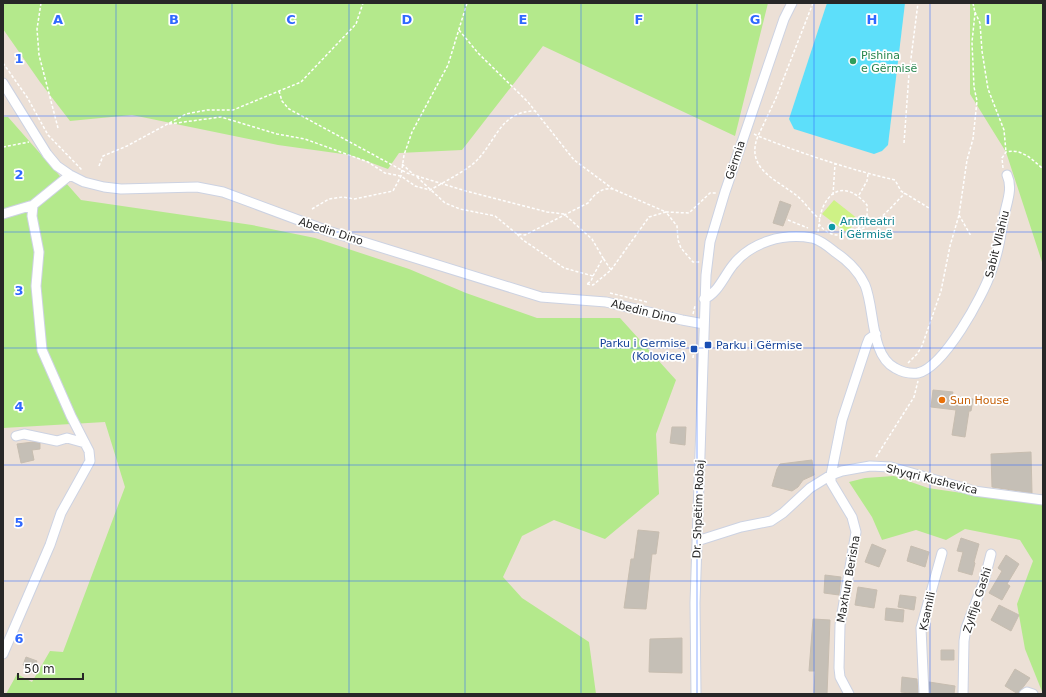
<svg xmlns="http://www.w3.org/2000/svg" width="1046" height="697" font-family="'DejaVu Sans',sans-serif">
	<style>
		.green { fill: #b4e98c }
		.pitch { fill: #cef286 }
		.water { fill: #5ddffa }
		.building { fill: #c5bfb6; stroke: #c7bdb0 }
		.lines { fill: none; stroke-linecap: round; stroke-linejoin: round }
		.minor-casing { stroke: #ccd2e2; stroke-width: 11 }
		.path { stroke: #fff; stroke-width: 1.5; stroke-dasharray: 3 2; stroke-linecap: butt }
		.minor { stroke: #fff; stroke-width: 9 }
		.grid { fill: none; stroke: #3069ff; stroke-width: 1; stroke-opacity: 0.55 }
		.leisure-dot { fill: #2e9e5b; stroke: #fff; stroke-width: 1.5 }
		.culture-dot { fill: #0f9aa8; stroke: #fff; stroke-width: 1.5 }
		.transit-dot { fill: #1a4fb4; stroke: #fff; stroke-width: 1.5 }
		.food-dot { fill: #e8710a; stroke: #fff; stroke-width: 1.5 }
		.labels { text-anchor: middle; stroke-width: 3.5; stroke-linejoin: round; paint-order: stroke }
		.leisure-label { font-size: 11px; fill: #27864d; stroke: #fff; text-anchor: start }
		.street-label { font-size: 11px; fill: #272727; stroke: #fff }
		.culture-label { font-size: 11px; fill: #0d838f; stroke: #fff; text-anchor: start }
		.transit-label { font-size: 11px; fill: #164399; stroke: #fff; text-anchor: end }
		.food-label { font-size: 11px; fill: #c56008; stroke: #fff; text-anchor: start }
		.grid-label { font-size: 13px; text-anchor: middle; font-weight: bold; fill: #3069ff; stroke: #fff; stroke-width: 3.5; stroke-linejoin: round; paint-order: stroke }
	</style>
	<rect width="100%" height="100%" fill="#ece0d6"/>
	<path class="green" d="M3,3h765l-33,133 -192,-90 -81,104 -63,3 -11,16 -38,-14 -72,-10 -146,-30 -62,6 -30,-39 -37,-53z
		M970,3h73v262l-37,-113 -36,-58z
		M3,117h5l73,83 171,25 63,13 94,31 57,24 71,25h83l56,62 -20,54 3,60 -54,45 -51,-19 -32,16 -19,41 19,21 67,44 7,52h-590l11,-20 15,8 18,-31 13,1 62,-165 -20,-65 -102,6z
		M894,476l34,12 115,17v189l-18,-45 -8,-45 16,-43 -13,-21 -55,-11 -19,11 -30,-10 -34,10 -10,-23 -23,-35 16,-4z"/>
	<path class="pitch" d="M834,200l24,19 -11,14 -25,-19z"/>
	<path class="water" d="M827,3h78l-17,142 -6,6 -8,3 -80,-25 -5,-10z"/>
	<path class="building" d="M780,201l11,4 -8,21 -10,-3z
		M933,390l20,2 -1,4 21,3 -2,12h-2l-4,26 -13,-2 4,-25 -25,-3z
		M672,427h14l-1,18 -15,-2z
		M33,442l7,1v6l-8,1 2,10 -13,3 -4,-19z
		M1031,452l1,41 -40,-6 -1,-33z
		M812,460l2,15 -11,5 -5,7 -6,4 -20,-5 5,-17 3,-5z
		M638,530l21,2 -3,22h-4l-6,55 -22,-1 7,-49h3z
		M961,538l18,6 -5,18 1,1 -3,12 -14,-4 5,-19 -6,-1z
		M872,544l14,6 -7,17 -14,-5z
		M911,546l18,6 -4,15 -18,-6z
		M1006,555l13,9 -12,20 3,2 -8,14 -13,-7 13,-22 -4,-3z
		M825,575l16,2 -2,18 -15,-2z
		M858,587l19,3 -3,18 -19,-3z
		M900,595l16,2 -2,13 -16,-3z
		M999,605l20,10 -8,16 -20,-11z
		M886,608l18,2 -1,12 -18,-2z
		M813,619l17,1 -3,74h-13l1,-23h-6z
		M682,638v35l-33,-1 1,-33z
		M941,650h13v10h-13z
		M26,657l11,4 -3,8 -11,-4z
		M1015,669l15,9 -12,16 -13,-8z
		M902,677l15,2 1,15 -17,-2z
		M929,682l26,4 -1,8h-24z"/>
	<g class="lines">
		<defs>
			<path id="minor" d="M3,83l44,71 10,12 13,9 14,7 20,5 17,2 76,-2 26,5 105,39 213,66 65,5 76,18 22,4
				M3,214l30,-9
				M704,299c14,-6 20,-23 29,-34 18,-23 50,-32 79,-27 8,2 17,9 23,14 12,8 24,20 30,33 10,24 5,70 30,83 7,4 15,6 23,5 26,-6 65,-77 73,-101 7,-18 10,-37 13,-56 3,-14 9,-28 3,-41
				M16,436l8,-2 33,7 10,-3 18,5
				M697,541l44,-14 30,-6 12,-8 27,-25 21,-13 11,-4 28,-5 21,1 83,24 69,9
				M3,654l47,-109 11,-32 29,-52 -1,-10 -18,-35 -29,-66 -6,-64 3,-34 -7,-36 1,-11 37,-30
				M696,694l-1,-91 11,-328 4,-33 15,-50 59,-173 8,-16
				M849,694l-9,-17 -1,-9 1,-43 16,-93 -4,-15 -21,-35v-7l11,-55 25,-76 2,-5 7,-5
				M924,694l-3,-66 21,-75
				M963,694l1,-53 2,-13 18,-47 7,-27
				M1024,694l3,-2 6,2"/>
		</defs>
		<use href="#minor" class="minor-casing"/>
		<path class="path" d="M41,3l-4,26 2,26 19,73
			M813,3l-37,95 -18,38c45,18 90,33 137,44l6,11 28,17
			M975,12l5,11 2,28 6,38 16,41 2,22
			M459,30l19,23 50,49 46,58 39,29 53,23 23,1 21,-20h6
			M3,63l24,34 21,38 34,35
			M279,91l3,10 7,8 118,64 59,18 81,21 17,2 28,25 11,19 -10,18
			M169,124l52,-7 56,17 28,5 63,23 17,11 16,3 14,10 15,4c14,-8 40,-21 49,-32 18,-20 23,-47 56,-47
			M754,134l4,2c-13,32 17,43 38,59 9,7 15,18 24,24
			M904,143l5,-69 9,-71
			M3,147l26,-5
			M402,164l12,11
			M99,166l4,-10 24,-10 59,-32 21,-4h26l68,-28 55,-58 7,-21
			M1003,168l-1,-10 4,-6c15,-4 26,7 37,17
			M417,177l28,26 15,6 35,7 22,18 8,1 63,-32c6,-8 13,-16 25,-14
			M833,195l2,-31
			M859,195l8,-14 1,-7
			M312,209l17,-10 14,-2 11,2 39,-8 8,-15 3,-21 8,-23 36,-67 19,-62
			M959,215l12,21
			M788,220l20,8
			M857,230c19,-3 35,-24 48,-37
			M818,232c1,-8 2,-18 5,-25 11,-24 30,-19 44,-2 0,4 1,10 -1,13 -9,19 -35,24 -47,6
			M517,234l6,6 41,28 29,8 -2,5 -4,3
			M611,270l38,-53 17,-5 11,14 1,14 3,8 12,14h7
			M587,284l6,1 18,-15 -8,-12
			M610,293l37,9
			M693,314l2,-8
			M693,358l1,-9
			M908,363l9,-9 5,-8 19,-55 9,-45 9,-31 8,-55 6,-21 4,-38 -3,-14 -2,-45 3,-29 -2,-10
			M876,457l38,-60 4,-16"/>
		<use href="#minor" class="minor"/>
	</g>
	<path class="grid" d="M116,3v691M232,3v691M349,3v691M465,3v691M581,3v691M697,3v691M814,3v691M930,3v691M3,116h1040M3,232h1040M3,348h1040M3,465h1040M3,581h1040"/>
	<circle class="leisure-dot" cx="853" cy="61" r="4"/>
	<circle class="culture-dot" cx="832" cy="227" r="4"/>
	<g class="transit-dot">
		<rect x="704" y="341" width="8" height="8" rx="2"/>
		<rect x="690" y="345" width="8" height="8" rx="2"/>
	</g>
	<circle class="food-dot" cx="942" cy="400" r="4"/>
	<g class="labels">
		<g class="leisure-label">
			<text x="861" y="59">Pishina<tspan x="861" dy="13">e Gërmisë</tspan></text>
		</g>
		<g class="street-label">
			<text transform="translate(735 160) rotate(-72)" y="4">Gërmia</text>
			<text transform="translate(331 231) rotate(18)" y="4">Abedin Dino</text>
			<text transform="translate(997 244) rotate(-76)" y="4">Sabit Vllahiu</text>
			<text transform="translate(644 311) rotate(14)" y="4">Abedin Dino</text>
			<text transform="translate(932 479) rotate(14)" y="4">Shyqri Kushevica</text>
			<text transform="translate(698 509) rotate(-88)" y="4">Dr. Shpëtim Robaj</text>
			<text transform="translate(848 579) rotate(-80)" y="4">Maxhun Berisha</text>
			<text transform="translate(977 600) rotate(-72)" y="4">Zylfije Gashi</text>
			<text transform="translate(927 611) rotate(-78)" y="4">Ksamili</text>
		</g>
		<g class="culture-label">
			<text x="840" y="225">Amfiteatri<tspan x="840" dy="13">i Gërmisë</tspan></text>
		</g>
		<g class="transit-label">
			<text x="686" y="347">Parku i Germise<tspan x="686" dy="13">(Kolovice)</tspan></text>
			<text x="716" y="349" text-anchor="start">Parku i Gërmise</text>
		</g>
		<g class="food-label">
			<text x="950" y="404">Sun House</text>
		</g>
	</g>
	<g class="grid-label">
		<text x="58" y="24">A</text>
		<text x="174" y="24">B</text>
		<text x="291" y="24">C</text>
		<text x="407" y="24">D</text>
		<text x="523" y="24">E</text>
		<text x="639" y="24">F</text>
		<text x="755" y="24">G</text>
		<text x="872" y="24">H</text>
		<text x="988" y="24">I</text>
		<text x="19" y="63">1</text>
		<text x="19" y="179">2</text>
		<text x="19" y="295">3</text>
		<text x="19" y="411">4</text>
		<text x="19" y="527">5</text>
		<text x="19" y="643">6</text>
	</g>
	<rect width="1046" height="697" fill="none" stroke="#272727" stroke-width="8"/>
	<path d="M18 673v6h65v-6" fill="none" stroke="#272727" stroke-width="2"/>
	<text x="24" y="673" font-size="12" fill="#272727" stroke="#ffffff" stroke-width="3" paint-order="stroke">50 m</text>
</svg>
